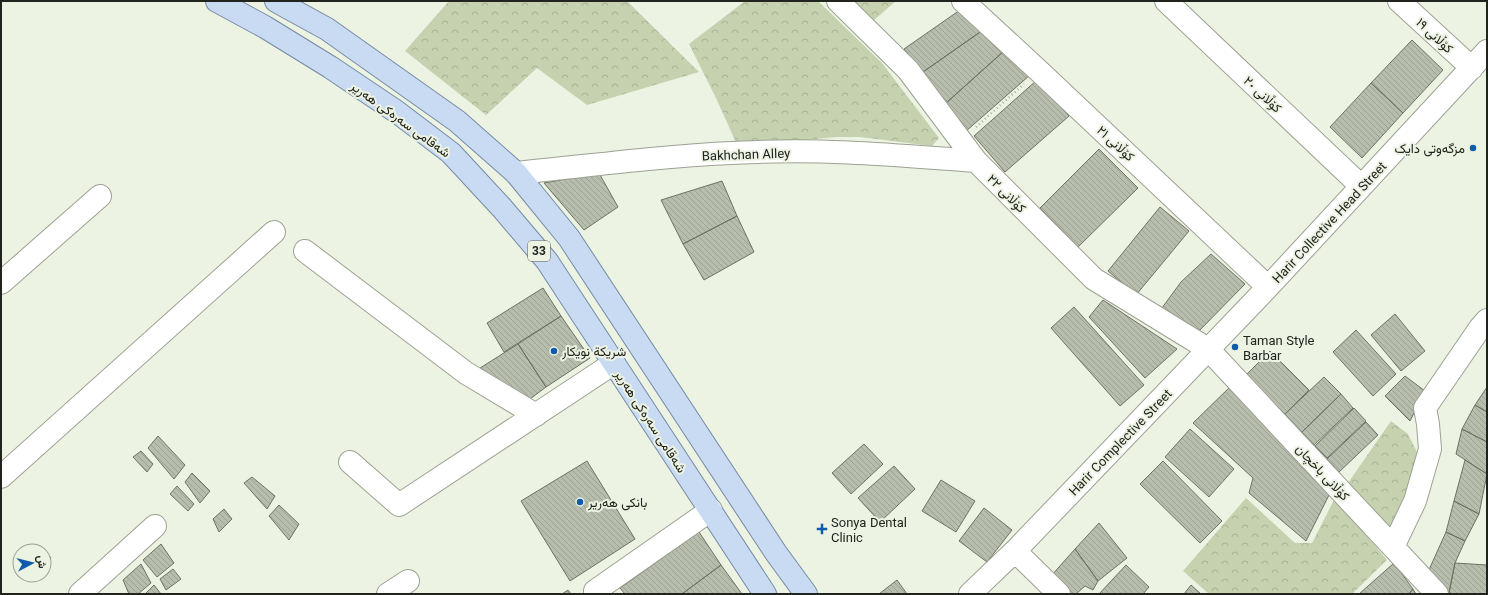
<svg xmlns="http://www.w3.org/2000/svg" width="1488" height="595" font-family="Georgia,Vazirmatn,serif">
	<style>
		.forest { fill: url(#forest-crowns) }
		.building { fill: url(#building-back-hatch); stroke: #6d7264 }
		.lines { fill: none; stroke-linecap: round; stroke-linejoin: round }
		.minor-casing { stroke: #9ca293; stroke-width: 24 }
		.primary-casing { stroke: #768ba3; stroke-width: 24 }
		.path { stroke: #abb0a4; stroke-width: 2.5; stroke-dasharray: 1 3; stroke-linecap: butt }
		.minor { stroke: #fff; stroke-width: 22 }
		.primary { stroke: #c8dbf3; stroke-width: 22 }
		.poi-dot { fill: #0e5cab; stroke: #edf3e3; stroke-width: 1.5 }
		.labels { text-anchor: middle; stroke-width: 4; stroke-linejoin: round; paint-order: stroke }
		.shield { fill: #edf3e3; stroke: #5e6159; stroke-width: 1 }
		.shield-label { font-size: 12px; font-weight: bold; fill: #21231e }
		.street-label { font-size: 13px; fill: #21231e; stroke: #edf3e3 }
		.poi-label { font-size: 13px; fill: #21231e; stroke: #edf3e3; text-anchor: start }
	</style>
	<defs>
		<pattern id="forest-crowns" width="20" height="18" patternUnits="userSpaceOnUse"><rect width="20" height="18" fill="#c5d1af"/><path d="M2 6a3 3 0 1 1 6 0M12 15a3 3 0 1 1 6 0" fill="none" stroke="#a9b396"/></pattern>
		<pattern id="building-back-hatch" width="6" height="6" patternUnits="userSpaceOnUse"><rect width="6" height="6" fill="#b7bdad"/><path d="M-1 5l2 2M0 0l6 6M5-1l2 2" fill="none" stroke="#9da294"/></pattern>
	</defs>
	<rect width="100%" height="100%" fill="#edf3e3"/>
	<path class="forest" d="M449,1h178l72,71 -112,33 -50,-37 -51,47 -81,-64z
		M745,1h73l64,62 57,75 -7,8 -72,-9h-24l-98,10 -22,-49 -27,-54z
		M852,1h44l-23,20z
		M1391,421l17,13 10,20 -5,23 -22,58 -43,-52z
		M1246,498l49,45h17l23,-45 52,62 -35,34h-80l-2,-1 -1,1h-60l-26,-23z"/>
	<path class="building" d="M960,10l23,20 -60,42 -19,-23z
		M983,30l22,20 -60,54 -22,-32z
		M1412,40l31,30 -40,43 -32,-30z
		M1005,50l25,25 -65,57 -20,-28z
		M1037,80l32,36 -64,56 -31,-36z
		M1371,83l32,30 -41,45 -32,-31z
		M1099,149l39,39 -60,59 -38,-39z
		M599,173l19,34 -34,23 -40,-47z
		M722,181l15,35 -54,28 -22,-44z
		M1160,207l29,24 -53,64 -28,-24z
		M737,216l17,36 -50,28 -21,-36z
		M1211,254l34,30 -48,49 -38,-21 22,-30z
		M543,288l18,28 -57,36 -17,-29z
		M1103,300l74,49 -32,29 -56,-61z
		M1074,307l70,78 -24,21 -69,-78z
		M1395,314l30,37 -24,20 -30,-36z
		M561,316l29,42 -44,29 -28,-43z
		M1356,330l40,44 -23,22 -40,-44z
		M518,344l28,43 -20,15 -49,-32z
		M1270,351l39,39 -24,24 -39,-39z
		M1405,376l20,15 -15,30 -25,-25z
		M1324,377l17,17 -39,38 -17,-18z
		M1231,386l100,105 -25,50 -57,-48 4,-15 -60,-55z
		M1487,387v25l-12,-7z
		M1341,394l12,14 -39,37 -12,-13z
		M1475,405l12,7v30l-25,-13z
		M1354,408l12,13 -39,37 -12,-12z
		M1366,422l12,13 -39,37 -12,-13z
		M1190,429l44,40 -25,28 -44,-40z
		M1462,429l25,13v32l-31,-20z
		M158,436l27,29 -11,14 -26,-31z
		M864,444l19,20 -32,30 -19,-21z
		M141,451l12,13 -6,8 -14,-15z
		M1465,460l22,14 -8,40 -25,-13z
		M587,461l48,78 -65,42 -49,-80z
		M1163,461l59,60 -22,22 -60,-59z
		M894,466l21,23 -35,33 -22,-24z
		M192,473l18,18 -10,12 -15,-21z
		M252,477l23,19 -8,13 -23,-26z
		M941,480l34,21 -19,31 -34,-21z
		M177,486l17,18 -6,7 -18,-17z
		M1454,501l25,13 -14,27 -19,-9z
		M279,505l20,19 -10,16 -20,-24z
		M984,508l28,22 -25,32 -28,-21z
		M224,509l8,10 -13,13 -6,-13z
		M1099,523l28,35 -29,23 -23,-32z
		M699,532l22,33 -39,29h-57l-5,-6z
		M1446,532l19,9 -10,22 -6,30 -21,-21z
		M161,544l13,19 -17,14 -14,-17z
		M43,548l8,10 -7,6v-13h-5z
		M1075,549l23,32 -5,9 -8,-4 -9,8h-7l-18,-18z
		M1394,563l19,26 -4,5h-50z
		M1455,563l32,2v29h-32l-6,-1z
		M141,564l10,19 -13,11h-9l-6,-14z
		M721,565l21,29h-60z
		M1126,565l23,22 -6,7h-44z
		M173,569l8,10 -15,11 -6,-11z
		M897,580l10,14h-28z
		M154,585l7,9h-16z
		M1191,585l10,9h-17z
		M1413,589l3,5h-7z
		M568,590l3,4h-9z"/>
	<g class="lines">
		<defs>
			<path id="minor" d="M838,1l70,69 68,91 118,118 114,70 229,245
				M963,1l76,70 229,216
				M1166,1l195,185
				M1399,1l73,67
				M516,173c81,-8 161,-19 242,-21 73,-3 145,4 218,9
				M305,251l161,122 70,42
				M1,283l99,-87
				M350,462l49,43 215,-142
				M1,477l273,-245
				M1393,547l22,-46 15,-52 -2,-25 -3,-16 55,-80 7,-8
				M1015,551l44,43
				M595,591l116,-81
				M80,594l75,-68
				M388,594l20,-13
				M970,594l45,-43 253,-264 219,-236"/>
			<path id="primary" d="M217,1l48,26 65,40 67,45 54,41 51,55 45,53 218,333
				M276,1l51,28 130,92 59,52 53,65 207,315 30,41"/>
		</defs>
		<use href="#minor" class="minor-casing"/>
		<use href="#primary" class="primary-casing"/>
		<path class="path" d="M976,127l48,-43"/>
		<use href="#minor" class="minor"/>
		<use href="#primary" class="primary"/>
	</g>
	<g class="poi-dot">
		<circle cx="1473" cy="148" r="4"/>
		<circle cx="1235" cy="347" r="4"/>
		<circle cx="554" cy="351" r="4"/>
		<circle cx="580" cy="502" r="4"/>
		<path d="M820 523h4v4h4v4h-4v4h-4v-4h-4v-4h4z"/>
	</g>
	<g class="labels">
		<rect class="shield" x="528" y="241" width="22" height="20" rx="3"/>
		<g class="shield-label">
			<text x="539" y="255">33</text>
		</g>
		<g class="street-label">
			<text transform="translate(1435 35) rotate(43)" y="5">کۆڵانی ١٩</text>
			<text transform="translate(1263 94) rotate(43)" y="5">کۆڵانی ٢٠</text>
			<text transform="translate(401 119) rotate(36)" y="5">شەقامی سەرەکی هەریر</text>
			<text transform="translate(1116 143) rotate(43)" y="5">کۆڵانی ٢١</text>
			<text transform="translate(746 154) rotate(-2)" y="5">Bakhchan Alley</text>
			<text transform="translate(1007 193) rotate(45)" y="5">کۆڵانی ٢٢</text>
			<text transform="translate(1329 222) rotate(-47)" y="5">Harir Collective Head Street</text>
			<text transform="translate(651 421) rotate(57)" y="5">شەقامی سەرەکی هەریر</text>
			<text transform="translate(1120 442) rotate(-46)" y="5">Harir Complective Street</text>
			<text transform="translate(1323 472) rotate(47)" y="5">کۆڵانی باخچان</text>
		</g>
		<g class="poi-label">
			<text x="1465" y="153" text-anchor="end">مزگەوتی دایک</text>
			<text x="1243" y="345">Taman Style<tspan x="1243" dy="15">Barbar</tspan></text>
			<text x="562" y="356">شريكة نويكار</text>
			<text x="588" y="507">بانکی هەریر</text>
			<text x="831" y="527">Sonya Dental<tspan x="831" dy="15">Clinic</tspan></text>
		</g>
	</g>
	<rect width="1488" height="595" fill="none" stroke="#21231e" stroke-width="4"/>
	<g transform="translate(32 563) rotate(83)"><circle r="19" fill="#edf3e3" stroke="#9ba094"/>
	<path d="M0-3L7 15L0 10L-7 15Z" fill="#0e5cab"/>
	<text y="-6" font-size="11" font-weight="bold" text-anchor="middle" fill="#21231e">ش</text>
	</g>
</svg>
